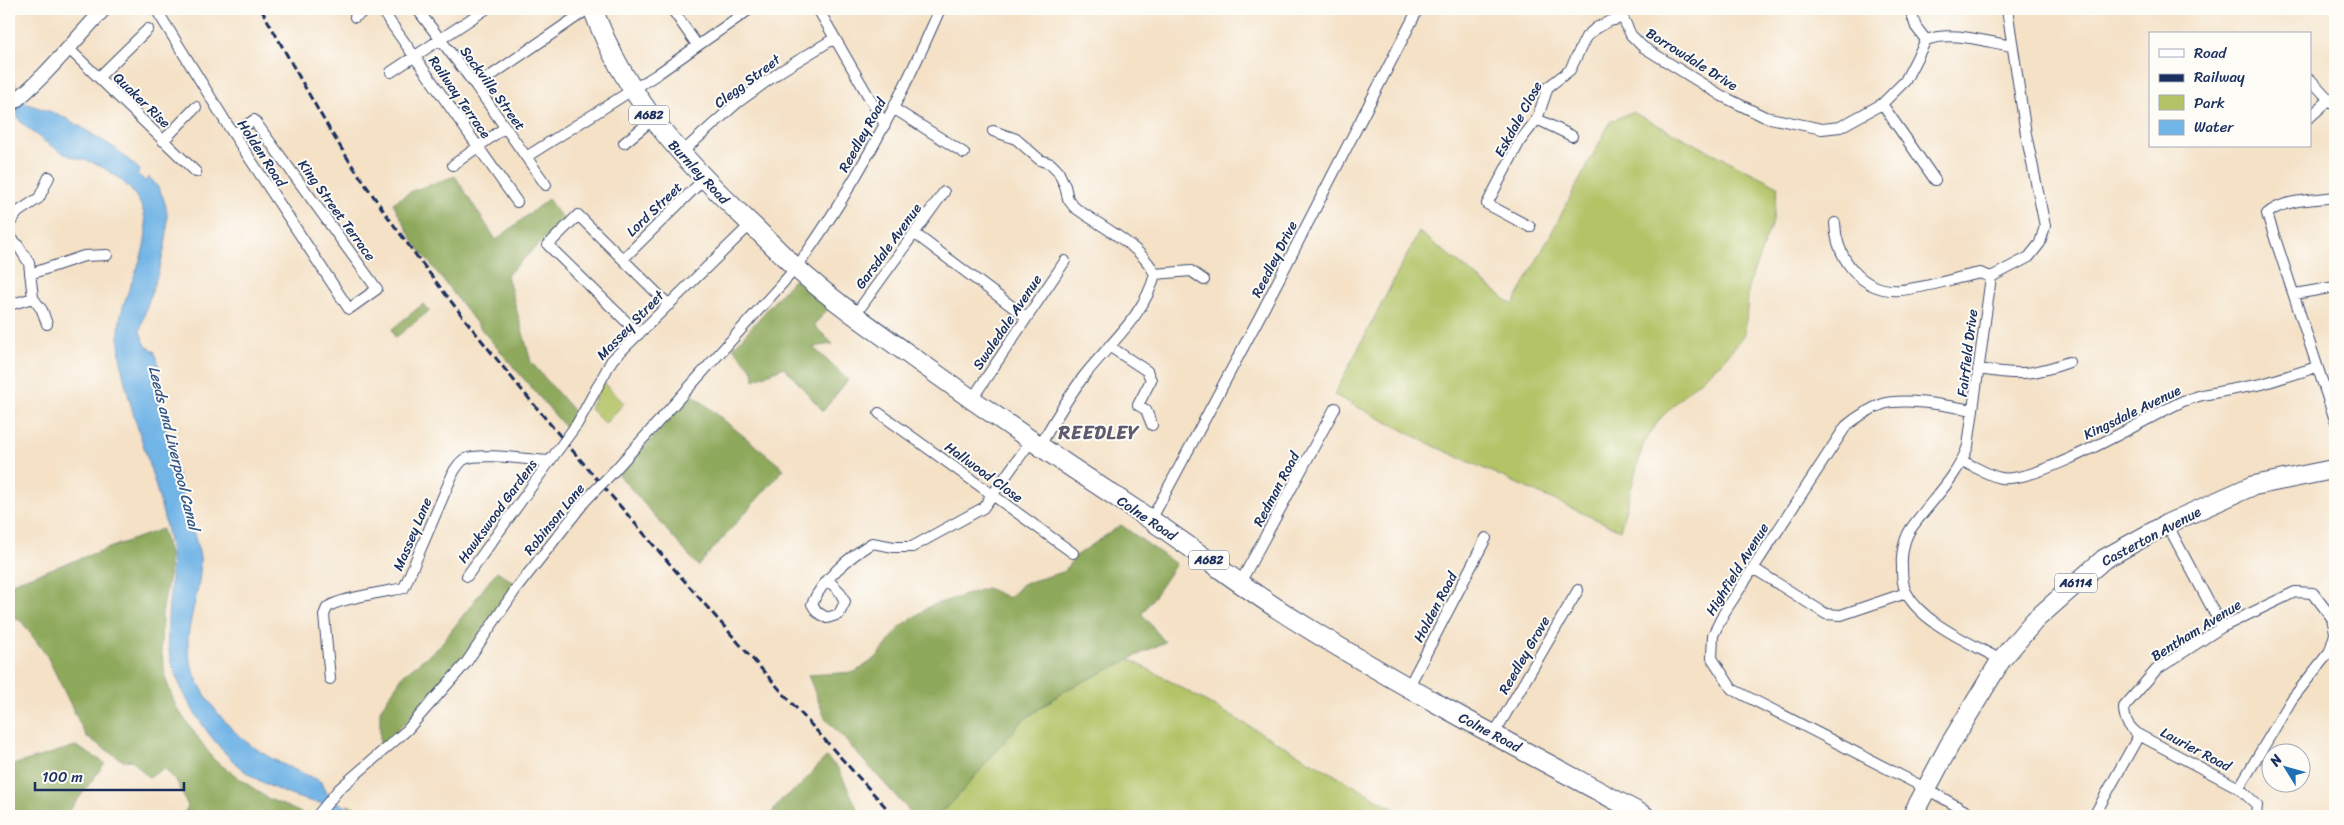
<svg xmlns="http://www.w3.org/2000/svg" width="2344" height="825" font-family="Sriracha,sans-serif">
	<style>
		.green { fill: #b3c366; stroke: #677962 }
		.forest { fill: #8ea95b; stroke: #546c5c }
		.water { fill: #71b4e6; stroke: #4672a2 }
		.lines { fill: none; stroke-linecap: round; stroke-linejoin: round }
		.street-casing { stroke: #3c4a6e; stroke-width: 12 }
		.secondary-casing { stroke: #3c4a6e; stroke-width: 16 }
		.highway-casing { stroke: #3c4a6e; stroke-width: 21 }
		.street { stroke: #fff; stroke-width: 10 }
		.secondary { stroke: #fff; stroke-width: 14 }
		.highway { stroke: #fff; stroke-width: 19 }
		.rail { stroke: #1b2f5e; stroke-width: 3; stroke-dasharray: 8 4; stroke-linecap: butt }
		.street-bridge-casing { stroke: #3c4a6e; stroke-width: 12; stroke-linecap: butt }
		.street-bridge { stroke: #fff; stroke-width: 10 }
		.labels { text-anchor: middle; stroke-width: 4; stroke-linejoin: round; paint-order: stroke }
		.shield { fill: #fdfcf7; stroke: #5f6c8c; stroke-width: 1 }
		.shield-label { font-size: 12px; font-weight: bold; fill: #1b2f5e }
		.street-label { font-size: 14px; fill: #1b2f5e; stroke: #fdfcf7 }
		.water-label { font-size: 15px; font-style: italic; fill: #355787; stroke: #fdfcf7 }
		.district-label { font-size: 19px; font-weight: bold; letter-spacing: 1px; fill: #5f5b6f; stroke: #fdfcf7 }
	</style>
	<rect width="100%" height="100%" fill="#fdfcf7"/>
	<filter id="ink" filterUnits="userSpaceOnUse"><feTurbulence type="fractalNoise" baseFrequency=".02" numOctaves="2"/><feDisplacementMap in="SourceGraphic" scale="10" xChannelSelector="R" yChannelSelector="G"/><feConvolveMatrix kernelMatrix="1 2 1 2 8 2 1 2 1" color-interpolation-filters="sRGB"/></filter>
	<filter id="wash" filterUnits="userSpaceOnUse"><feTurbulence type="fractalNoise" baseFrequency=".0096" numOctaves="4" result="noise"/><feDisplacementMap in="SourceGraphic" scale="20" xChannelSelector="R" yChannelSelector="G"/><feGaussianBlur stdDeviation="1.12" result="paint"/><feColorMatrix in="noise" values="0 0 0 0 0 0 0 0 0 0 0 0 0 0 0 0 0 1.4 0 .05"/><feComposite in="paint" operator="in"/></filter>
	<g filter="url(#wash)">
		<rect width="100%" height="100%" fill="#f4e1c6"/>
		<path class="green" d="M1632,112l146,74 -5,34 -24,64 -4,50 -22,27 -35,30 -29,29 -16,25 -23,85 -184,-83 -102,-52 85,-163 94,73 98,-184z
			M603,382l21,21 -19,21 -15,-15z
			M1129,659l32,17 246,140h-472l17,-13 71,-83 43,-30z"/>
		<path class="forest" d="M455,176l41,64 52,-41 16,21 -57,55 24,87 46,53 -11,13 -85,-99 -66,-85 -22,-41 19,-12z
			M794,279l34,30 -14,16 19,19 -20,3 35,33 -25,31 -39,-44 -30,13 -1,-10 -20,-22z
			M423,304l6,7 -34,27 -3,-9z
			M692,394l92,75 -86,97 -79,-91z
			M1121,525l55,39 -34,50 23,28 -99,48 -43,30 -71,83 -17,13h-21l-89,-98 -17,-43 47,-3 21,-14 25,-32 29,-20 57,-18 22,10 13,-14 41,-12 13,-16z
			M162,529l7,25v21l-7,39 -1,35 5,31 10,27 38,53 53,38 37,16 -1,2h-120l5,-10 -11,-24 -13,-14 -15,10 -17,-18 -9,1 -37,-25 -39,-80 -25,-34 -13,-8v-30z
			M497,571l19,13 -47,66 -38,48 -51,49v-37l24,-36 34,-26z
			M76,746l29,17 -38,51 -5,2h-53v-50z
			M826,757l12,11 23,48h-91l11,-16 18,-13z
			M347,805l27,8 3,3h-11z"/>
		<path class="water" d="M9,69l7,17 -1,5 12,13 31,10 23,13 35,22 24,21 -3,4 8,7 4,-4c42,39 0,109 -9,155l6,14 8,5 3,7 2,11 -1,32 42,155c3,27 -10,56 -12,83 -2,39 34,86 64,107 20,14 42,24 64,33l5,3c5,20 28,25 45,34h-34l-11,-13c-22,-2 -63,-20 -80,-35 -32,-26 -69,-83 -73,-124 -3,-37 9,-70 0,-108 -8,-40 -21,-79 -33,-117 -8,-28 -17,-57 -16,-87 0,-43 42,-85 21,-129 -10,-19 -34,-37 -55,-43 -8,-2 -15,-3 -23,-8 -15,-8 -28,-18 -41,-30l-4,-6 1,-6 -9,-11z"/>
	</g>
	<g filter="url(#ink)">
		<g class="lines">
			<defs>
				<path id="street" d="M156,9l71,115 122,185 28,-20 -123,-169 -20,14
					M381,9l136,193
					M417,9l59,77 70,99
					M672,9l25,36
					M818,9l67,116
					M1623,9v9l8,17 12,12 79,49 43,21 57,12 18,-2 42,-23 23,-23 21,-41 -10,-13 -6,-18
					M355,17l12,-8
					M1926,40c25,-10 60,2 86,6
					M68,48l128,124
					M391,72l95,-63
					M99,77l49,-48
					M2310,79l25,27
					M476,86l112,-77
					M1882,104l53,76
					M893,108l71,45
					M2310,117l19,-17
					M1537,119l35,17
					M993,131l23,8 24,21 11,4 7,7 7,15 3,13 6,8c26,19 67,38 81,67
					M163,141l33,-34
					M624,143l28,-23
					M680,154l57,-51 44,-32 54,-33
					M526,157l130,-82 94,-66
					M453,165l51,-37
					M2335,197c-21,3 -52,2 -68,17l68,206
					M1835,223c1,34 26,70 65,67 26,-2 54,-12 80,-17l11,4
					M9,224l9,-12 21,-14 10,-21
					M1530,227l-43,-23 33,-63 17,-22 11,-32 22,-17 16,-33 10,-9 14,-7 13,-3
					M914,233l112,84
					M9,236l8,8 12,19 4,35 9,12 5,14
					M623,259l81,-80
					M30,274l54,-18 23,-1
					M1155,274l36,-3 13,9
					M1991,277l-23,169c-12,34 -38,55 -58,84 -6,10 -9,25 -8,36 0,9 0,18 4,26 15,31 67,52 95,68
					M1991,277l38,-20 11,-14 5,-17 -19,-92 -19,-125
					M2295,294l40,-7
					M9,305l24,-7
					M855,315l89,-123
					M639,334l-91,-89 30,-30 91,90
					M1109,346l38,25 4,9 -13,25 8,5 6,15
					M1978,369c40,6 52,7 91,-7
					M972,399l93,-138
					M1973,410c-23,-4 -68,-13 -90,-6 -14,5 -26,13 -37,22l-122,187 -11,22 -1,23 20,31 193,99 49,28
					M879,413l194,140
					M577,424l35,-64 139,-136
					M1039,447c14,-24 28,-49 45,-71 25,-32 61,-61 71,-102
					M1962,461c12,5 27,15 39,17 36,6 144,-59 182,-77l19,-6 60,-11 55,-17
					M615,470l181,-202c58,-80 105,-169 144,-259
					M1151,520l110,-206 157,-305
					M2167,524l55,103
					M1753,568l73,46 15,1 65,-22
					M467,576l85,-118
					M828,580l12,12 5,10 -6,12 -12,4 -10,-6 -5,-8c10,-24 37,-47 60,-61l22,4h18l71,-39 48,-67
					M1240,583l95,-175
					M330,679l-6,-64c1,-2 2,-5 3,-7 8,-9 63,-17 77,-20l50,-117c3,-4 6,-10 11,-12 16,-7 65,1 84,2
					M1408,688l78,-150
					M1494,734l84,-144
					M2239,788l53,-89 38,-48 5,-17
					M317,816l22,-27 68,-59 59,-67 50,-74 70,-89
					M2094,816l45,-81
					M2256,816l1,-11 -18,-17 -100,-53c-10,-8 -15,-14 -15,-28l32,-37 66,-43 73,-35 18,1 19,25 3,14"/>
				<path id="secondary" d="M9,106c36,-28 64,-64 95,-97"/>
				<path id="highway" d="M593,9c31,87 92,153 158,215 15,14 29,29 44,43 38,34 81,64 123,94 72,52 144,101 218,149 57,37 109,80 167,115 111,69 227,129 342,191
					M1912,816l37,-70 52,-86 34,-40 69,-61 63,-35 85,-38 83,-17"/>
			</defs>
			<use href="#street" class="street-casing"/>
			<use href="#secondary" class="secondary-casing"/>
			<use href="#highway" class="highway-casing"/>
			<use href="#street" class="street"/>
			<use href="#secondary" class="secondary"/>
			<use href="#highway" class="highway"/>
			<path class="rail" d="M261,9c30,52 58,106 91,156 83,123 178,237 275,349 87,102 176,203 267,302"/>
			<defs>
				<path id="street-bridge" d="M552,458l25,-34
					M586,500l29,-30"/>
			</defs>
			<use href="#street-bridge" class="street-bridge-casing"/>
			<use href="#street-bridge" class="street-bridge"/>
		</g>
	</g>
	<g class="labels">
		<g class="shield">
			<rect x="629" y="105.5" width="40" height="19" rx="4"/>
			<rect x="1189" y="550.5" width="40" height="19" rx="4"/>
			<rect x="2055" y="573.5" width="42" height="19" rx="4"/>
		</g>
		<g class="shield-label">
			<text x="649" y="119">A682</text>
			<text x="1209" y="564">A682</text>
			<text x="2076" y="587">A6114</text>
		</g>
		<g class="street-label">
			<text transform="translate(1692 59) rotate(32)" y="5">Borrowdale Drive</text>
			<text transform="translate(747 81) rotate(-37)" y="5">Clegg Street</text>
			<text transform="translate(493 88) rotate(54)" y="5">Sackville Street</text>
			<text transform="translate(460 97) rotate(55)" y="5">Railway Terrace</text>
			<text transform="translate(142 100) rotate(44)" y="5">Quaker Rise</text>
			<text transform="translate(1518 119) rotate(-61)" y="5">Eskdale Close</text>
			<text transform="translate(862 135) rotate(-61)" y="5">Reedley Road</text>
			<text transform="translate(262 153) rotate(57)" y="5">Holden Road</text>
			<text transform="translate(699 172) rotate(47)" y="5">Burnley Road</text>
			<text transform="translate(654 209) rotate(-44)" y="5">Lord Street</text>
			<text transform="translate(337 210) rotate(54)" y="5">King Street Terrace</text>
			<text transform="translate(888 246) rotate(-54)" y="5">Garsdale Avenue</text>
			<text transform="translate(1274 259) rotate(-63)" y="5">Reedley Drive</text>
			<text transform="translate(1007 322) rotate(-56)" y="5">Swaledale Avenue</text>
			<text transform="translate(630 325) rotate(-46)" y="5">Massey Street</text>
			<text transform="translate(1967 353) rotate(-83)" y="5">Fairfield Drive</text>
			<text transform="translate(2132 412) rotate(-26)" y="5">Kingsdale Avenue</text>
			<text transform="translate(984 472) rotate(36)" y="5">Hallwood Close</text>
			<text transform="translate(1276 489) rotate(-62)" y="5">Redman Road</text>
			<text transform="translate(497 511) rotate(-54)" y="5">Hawkswood Gardens</text>
			<text transform="translate(1147 518) rotate(34)" y="5">Colne Road</text>
			<text transform="translate(554 519) rotate(-51)" y="5">Robinson Lane</text>
			<text transform="translate(412 534) rotate(-67)" y="5">Massey Lane</text>
			<text transform="translate(2151 536) rotate(-28)" y="5">Casterton Avenue</text>
			<text transform="translate(1737 569) rotate(-58)" y="5">Highfield Avenue</text>
			<text transform="translate(1435 607) rotate(-62)" y="5">Holden Road</text>
			<text transform="translate(2196 630) rotate(-32)" y="5">Bentham Avenue</text>
			<text transform="translate(1524 655) rotate(-60)" y="5">Reedley Grove</text>
			<text transform="translate(1490 732) rotate(28)" y="5">Colne Road</text>
			<text transform="translate(2196 749) rotate(28)" y="5">Laurier Road</text>
		</g>
		<g class="water-label">
			<text transform="translate(174 448) rotate(76)" y="5">Leeds and Liverpool Canal</text>
		</g>
		<g class="district-label">
			<text x="1099" y="439">REEDLEY</text>
		</g>
	</g>
	<rect width="2344" height="825" fill="none" stroke="#fdfcf7" stroke-width="30"/>
	<rect x="2149" y="32" width="162" height="115" fill="#fdfcf7" stroke="#a3aaba"/>
	<rect x="2159" y="49" width="25" height="8" fill="#ffffff" stroke="#a3aaba"/>
	<text x="2194" y="58" font-size="15" fill="#1b2f5e">Road</text>
	<rect x="2159" y="74" width="25" height="8" fill="#1b2f5e" stroke="#a3aaba"/>
	<text x="2194" y="82" font-size="15" fill="#1b2f5e">Railway</text>
	<rect x="2159" y="95" width="25" height="15" fill="#b3c366" stroke="#a3aaba"/>
	<text x="2194" y="108" font-size="15" fill="#1b2f5e">Park</text>
	<rect x="2159" y="120" width="25" height="15" fill="#71b4e6" stroke="#a3aaba"/>
	<text x="2194" y="132" font-size="15" fill="#1b2f5e">Water</text>
	<g transform="translate(2286 768) rotate(307)"><circle r="24" fill="#fdfcf7" stroke="#a3aaba"/>
	<path d="M0-4L9 19L0 12L-9 19Z" fill="#1f6fb2"/>
	<text y="-8" font-size="14" font-weight="bold" text-anchor="middle" fill="#1b2f5e">N</text>
	</g>
	<path d="M35 782v8h149v-8" fill="none" stroke="#1b2f5e" stroke-width="2.5"/>
	<text x="42" y="782" font-size="15" fill="#1b2f5e" stroke="#fdfcf7" stroke-width="4" paint-order="stroke">100 m</text>
</svg>
